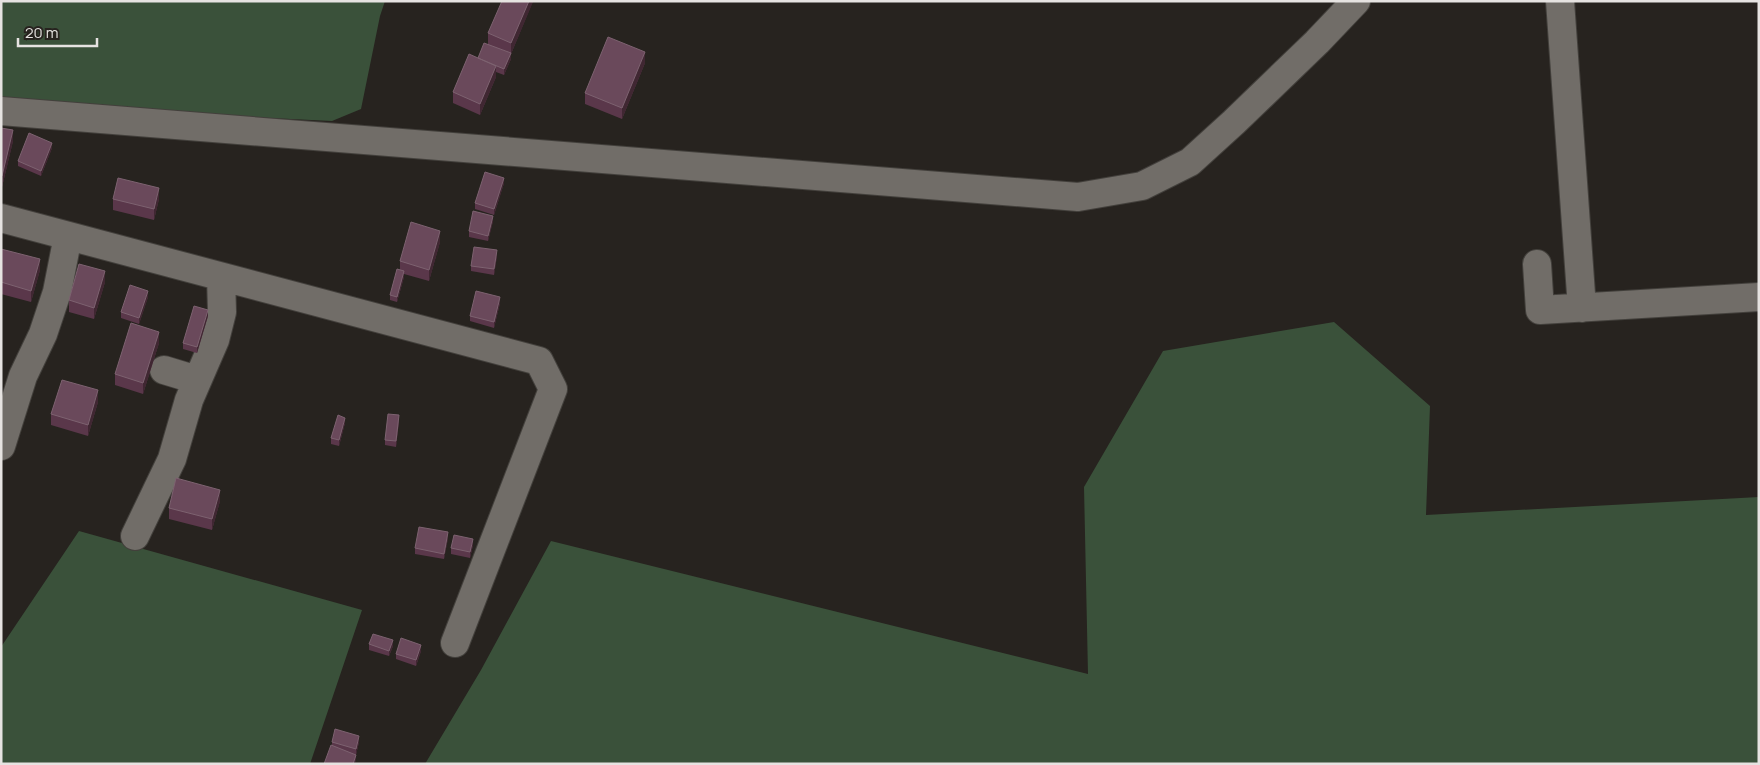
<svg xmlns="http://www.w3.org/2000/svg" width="1760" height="765" font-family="Manrope,sans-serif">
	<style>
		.green { fill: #3a513a }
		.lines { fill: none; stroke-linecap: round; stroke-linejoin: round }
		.street-casing { stroke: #43403c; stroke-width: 30 }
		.street { stroke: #716d68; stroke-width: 28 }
		.wall { fill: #5a374a }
		.shaded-wall { fill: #402732 }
		.building { fill: #6a495b; stroke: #7d6270 }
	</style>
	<rect width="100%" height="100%" fill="#27231f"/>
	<path class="green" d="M1,1h384l-5,15 -19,93 -29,12 -258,-12 -73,-8z
		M1334,322l96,84 -4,109 333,-18v267h-1334l56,-94 70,-129 537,133 -4,-187 79,-136z
		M79,531l283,79 -52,154h-309v-117z"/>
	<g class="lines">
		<defs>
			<path id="street" d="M1560,1l22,307
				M1,111l1077,86 64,-11 48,-24 44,-40 83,-80 39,-41
				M1,218l538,143 14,28 -98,254
				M1537,264l3,46 219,-13
				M164,370l33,10
				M1,446l22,-70 20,-42 14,-42 11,-56
				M135,536l37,-77 17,-59 26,-60 7,-28 -1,-35"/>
		</defs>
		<use href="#street" class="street-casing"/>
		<use href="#street" class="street"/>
	</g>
	<path class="wall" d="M533,1l-22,53v5l-7,16 -8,-3v5l-16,38 -27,-12v-11l35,-48v-11z
		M645,63l-23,56 -37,-15v-11z
		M1,128l12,13 -11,46h-1z
		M52,148l-11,28 -23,-10v-5z
		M504,183l-10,32 -19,-6v-6z
		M113,199h46l-5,21 -41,-10z
		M493,221l-5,20 -19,-4v-6z
		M440,242l-11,39 -25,-7v3l-7,25 -7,-2v-5l10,-25v-9z
		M1,249l39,21 -9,32 -30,-8z
		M497,256l-3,19 -23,-4v-5z
		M105,282l-11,37 -25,-7v-12z
		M148,297l-9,27 -18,-6v-6z
		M500,303l-6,25 -24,-7v-5z
		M208,316l-11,37 -14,-4v-6z
		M159,343l-16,51 -28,-9v-11z
		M98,402l-10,34 -37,-11v-11z
		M399,421l-3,26 -11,-2v-5z
		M345,423l-6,23 -8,-2v-6z
		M220,501l-8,29 -43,-11v-11z
		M448,538l-4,21 -29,-5v-6z
		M473,545l-3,13 -19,-4v-6z
		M369,644l24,2 -4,10 -20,-6z
		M421,651l-5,15 -20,-7v-5z
		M332,742h27l-3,13v5l-24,-14z"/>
	<path class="shaded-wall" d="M529,1l4,1 -22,52v-11z
		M645,52v11l-23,56v-11z
		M511,53v6l-7,16v-6z
		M496,66v11l-16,38v-11z
		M13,130v11l-11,46v-11z
		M52,143v5l-11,28v-5z
		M504,178v5l-10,32v-6z
		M159,188v11l-5,21v-11z
		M493,216v5l-5,20v-5z
		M440,231v11l-11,39v-11z
		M497,250v6l-3,19v-6z
		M40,259v11l-9,32v-11z
		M105,271v11l-11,37v-11z
		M404,271v6l-7,25v-5z
		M148,291v6l-9,27v-6z
		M500,297v6l-6,25v-6z
		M208,310v6l-11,37v-6z
		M159,332v11l-16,51v-11z
		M98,390v12l-10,34v-11z
		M399,415v6l-3,26v-6z
		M345,418v5l-6,23v-6z
		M220,490v11l-8,29v-11z
		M448,532v6l-4,21v-5z
		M473,539v6l-3,13v-6z
		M393,640v6l-4,10v-5z
		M421,645v6l-5,15v-6z
		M359,736v6l-3,13v-6z
		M356,755v5l-1,4h-2z"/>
	<path class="building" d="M502,1h27l-18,42 -23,-10z
		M608,37l37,15 -23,56 -37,-15z
		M484,43l27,10 -7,16 -26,-11z
		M469,54l27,12 -16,38 -27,-12z
		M1,128l12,2 -11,46h-1z
		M29,133l23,10 -11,28 -23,-10z
		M485,172l19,6 -10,31 -19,-6z
		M118,178l41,10 -5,21 -41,-10z
		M473,211l20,5 -5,20 -19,-5z
		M411,222l29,9 -11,39 -29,-9z
		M474,247l23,3 -3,19 -23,-3z
		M1,249l39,10 -9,32 -30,-9z
		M79,264l26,7 -11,37 -25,-8z
		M397,269l7,2 -7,26 -7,-2z
		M130,285l18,6 -9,27 -18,-6z
		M476,291l24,6 -6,25 -24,-6z
		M194,306l14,4 -11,37 -14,-4z
		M131,323l28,9 -16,51 -28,-9z
		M62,380l36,10 -10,35 -37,-11z
		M388,414l11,1 -3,26 -11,-1z
		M338,415l7,3 -6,22 -8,-2z
		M176,478l44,12 -8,29 -43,-11z
		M419,527l29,5 -4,22 -29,-6z
		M454,535l19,4 -3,13 -19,-4z
		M373,634l20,6 -4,11 -20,-7z
		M401,638l20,7 -5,15 -20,-6z
		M335,729l24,7 -3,13 -24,-7z
		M331,745l25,10 -3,9h-29z"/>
	<rect width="1760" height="765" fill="none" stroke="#e6e3e1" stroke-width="5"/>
	<path d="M18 38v8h79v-8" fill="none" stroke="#e6e3e1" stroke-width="2.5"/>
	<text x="25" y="38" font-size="15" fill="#e6e3e1" stroke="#27231f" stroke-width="4" paint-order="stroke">20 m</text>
</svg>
